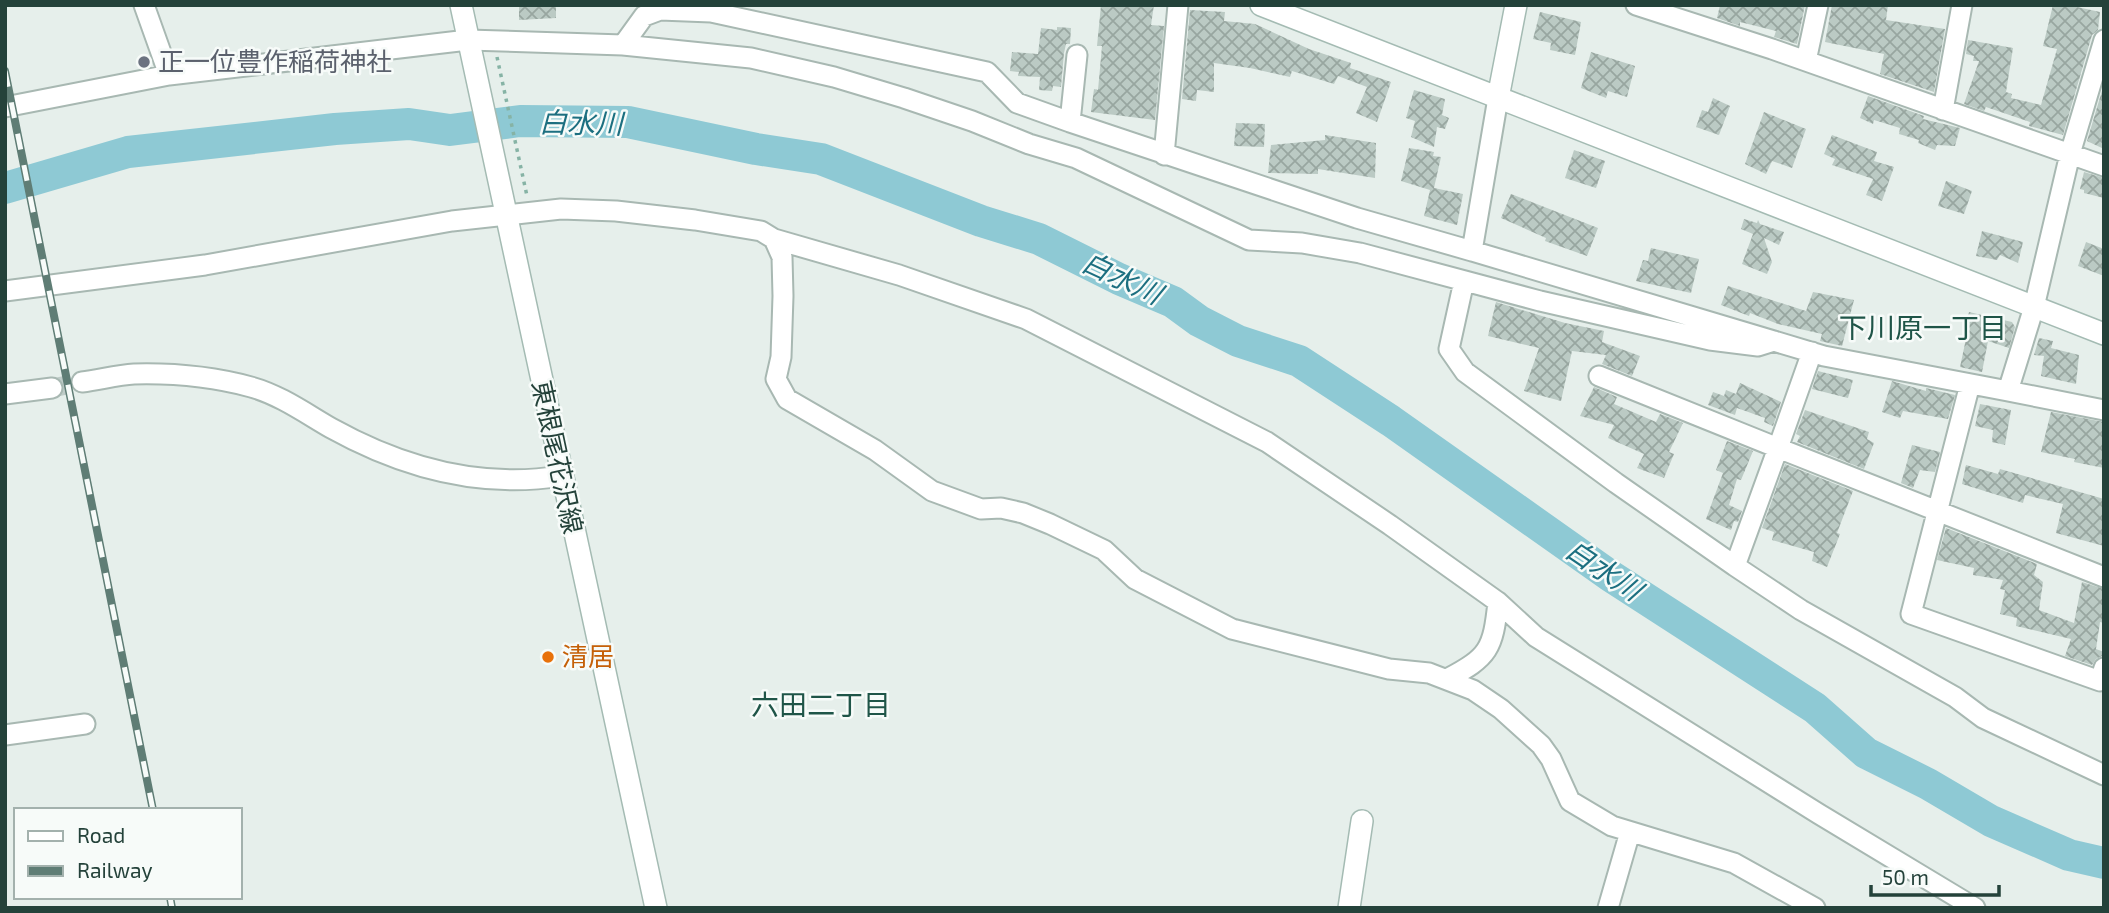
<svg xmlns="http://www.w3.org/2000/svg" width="2109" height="913" font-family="'Exo 2','Noto Sans JP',sans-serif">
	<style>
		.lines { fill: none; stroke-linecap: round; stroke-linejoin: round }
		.river { stroke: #8ec9d4; stroke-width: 32 }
		.building { fill: url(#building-cross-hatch) }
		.street-tunnel { stroke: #bfccc8; stroke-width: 19; stroke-dasharray: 19 10; stroke-linecap: butt }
		.street-casing { stroke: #a8b8b2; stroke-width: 23 }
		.secondary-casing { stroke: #a4bbb3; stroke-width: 24 }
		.path { stroke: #86b3a5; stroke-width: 3.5; stroke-dasharray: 3.5 5; stroke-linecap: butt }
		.street { stroke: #fff; stroke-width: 19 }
		.secondary { stroke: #fff; stroke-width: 21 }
		.rail-casing { stroke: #5f7d75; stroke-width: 8 }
		.rail { stroke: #f7fbf9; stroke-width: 5; stroke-dasharray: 16; stroke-linecap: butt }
		.worship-dot { fill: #6b7280; stroke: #f7fbf9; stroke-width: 2.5 }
		.food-dot { fill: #e8710a; stroke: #f7fbf9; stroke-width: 2.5 }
		.labels { text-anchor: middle; stroke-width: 5; stroke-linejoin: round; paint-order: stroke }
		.worship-label { font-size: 26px; fill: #5b616d; stroke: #f7fbf9; text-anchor: start }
		.street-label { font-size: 26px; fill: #24423a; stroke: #f7fbf9 }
		.food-label { font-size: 26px; fill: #c56008; stroke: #f7fbf9; text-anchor: start }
		.water-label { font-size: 28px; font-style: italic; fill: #1c6f80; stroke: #f7fbf9 }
		.neighbourhood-label { font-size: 28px; fill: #1f5548; stroke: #f7fbf9 }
	</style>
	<defs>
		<pattern id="building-cross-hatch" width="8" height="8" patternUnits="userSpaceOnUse" patternTransform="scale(1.75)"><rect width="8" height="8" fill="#bbcac4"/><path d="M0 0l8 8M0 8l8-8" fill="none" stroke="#98a6a0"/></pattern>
	</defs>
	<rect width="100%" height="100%" fill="#e6efeb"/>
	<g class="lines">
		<path class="river" d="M5,188l123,-36 207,-23 74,-5 41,6 70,-9 108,1 128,27 65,10 160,62 58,18 80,40 54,23 26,19 39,20 61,20 92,60 218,154 206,133 51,45 62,31 63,37 78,34 35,8"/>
	</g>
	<path class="building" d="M519,5h37v13l-37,2z
		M1101,5h53l-3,20 13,1 -9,94 -64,-8 3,-23 4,1 4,-44h-5z
		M1720,5h85l-8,39 -23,-7 2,-6 -36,-9v4l-23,-8z
		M1832,5h56l-2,15 59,9 -11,63 -54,-18 4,-20 -59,-12z
		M2053,5h15l32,7 -2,18 -6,5 -29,100 -34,-9 1,-4 -44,-15 -2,4 -20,-7 15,-43h-6l1,-5 -8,-2 2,-14 45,8 -7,44 6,2 -1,4 30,7 16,-56 -14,-3z
		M1190,10l35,2 -1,9 31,3 54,25 42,14 -1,5 41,14 -14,40 -21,-9 11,-26 -29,-11 -4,8 -42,-13 -2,6 -40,-9 -36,-5v29l-17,-2 -1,11 -14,-2z
		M1540,12l41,10 -6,33 -25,-5 1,-7 -18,-4z
		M1057,27l14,1 -1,16h-4l-2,9 -3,34 -8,-1 -1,5 -13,-1 1,-13 -22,-1 1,-4 -9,-1 2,-19 26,2 3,-26 16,2z
		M1591,52l44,14 -8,31 -19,-6 -2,7 -25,-10z
		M2104,84v65l-17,-8z
		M1414,90l31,9 -3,16 7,3 -4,11 -8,-2 -3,20 -23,-10 4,-16 -9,-3z
		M1868,96l56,20 -1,3 37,9 -5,18 -18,-1 -2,5 -17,-7 1,-3 -20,-6 1,-6 -26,-8 -1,4 -13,-6z
		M1713,98l17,8 -11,29 -23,-8 6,-17 6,2z
		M1764,112l42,17 -14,39 -20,-7 -6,13 -21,-10z
		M1236,123l29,1 -1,23 -30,-1z
		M1325,135l51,8 -1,35 -57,-9v5l-50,-1 3,-28 54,-5z
		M1832,135l45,17 -3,9 20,6 -12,34 -16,-6 7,-16 -41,-14 3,-6 -11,-5z
		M1409,148l25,4 -1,4 8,1 -7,31 29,6 -6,31 -33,-9 6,-26 -29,-9z
		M1574,150l31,11 -9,27 -31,-10z
		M2084,172l20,6v20l-20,-5v-3l-4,-1z
		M1946,181l26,10 -8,23 -26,-8z
		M1511,194l87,34 -11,28 -42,-15 1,-3 -45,-20z
		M1744,219l13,4 1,-3 2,4 24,8 -5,13 -15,-7 8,24 -5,12 -25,-10 11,-30 -12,-5z
		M1982,231l41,11 -5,21 -18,-8 -3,5 -21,-4z
		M2086,242l18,7v27l-26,-10z
		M1651,248l48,11 -8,34 -55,-12 7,-21 5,1z
		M1728,286l78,25 7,-19 41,8 -12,46 -22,-5 2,-7 -44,-10 -28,-11 -1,3 -28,-11z
		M1496,302l69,21 39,8 -2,11 38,14 -8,20 -30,-12 4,-9 -34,-4 -11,50 -37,-10 15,-43 -51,-12z
		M1969,312l43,10 3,5 -6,21 -21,-7 -6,31 -22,-5 7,-33 -3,-1z
		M2039,338l14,3 -2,7 28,7 -3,29 -35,-8 3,-20 -10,-1z
		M1818,371l35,9 -5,18 -36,-9z
		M1892,381l34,10v-3l29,7 -7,24 -45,-8 -3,7 -18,-6z
		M1740,383l41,19 -8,24 -9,-4 1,-4 -28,-10 -2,7 -27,-10 5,-13 11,4 2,-6 10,4z
		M1594,387l23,10 -3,7 42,18 4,-8 23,9 -14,29 5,2 -10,24 -27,-10 7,-14 -36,-16 6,-13 -34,-9z
		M1980,404l31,6 -6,35 -13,-3 1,-12 -18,-4z
		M1805,410l64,22 -2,7 7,4 -10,26 -67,-27 3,-6 -4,-2z
		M2051,412l53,10v46l-30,-6 1,-3 -34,-7z
		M1727,441l26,10 -12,29 -4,-1 -8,26 13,6 -4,11 -4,-1 -3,9 -25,-11 17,-46 -7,-3z
		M1912,445l28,7 -5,20 -15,-2 -7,18 -12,-5z
		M1785,464l68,27 -16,42 3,1 -13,33 -15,-6 2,-9 -42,-12 2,-8 -12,-4z
		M1966,465l32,9 2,-5 104,30v47l-48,-13 7,-29 -38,-9 -2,8 -61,-19z
		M1946,528l91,36 -3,11 9,7 -4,28 35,13 8,-41 22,7v34l-4,-1 -4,27 8,3 -2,4 -6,3 -4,6 -27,-9 6,-17 -55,-13 1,-8 -17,-4 5,-24 -5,-1 3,-9 -30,-5 1,-7 -37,-8z"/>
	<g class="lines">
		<path class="street-tunnel" d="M52,388l30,-6"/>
		<defs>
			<path id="street" d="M144,5l25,70
				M1636,5l136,44 298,105 -36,153 -26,84 96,19
				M2104,40l-34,114 34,12
				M623,45l128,13 83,19 70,21 68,23 57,23 47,14 173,82 53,3 58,10 180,48 170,39 48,6 16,-5
				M1077,55l-7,67 287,96 115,33
				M1806,61l12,-56
				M1498,98l-26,153 352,105 184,35
				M5,107l164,-32 299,-35 155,5 21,-29 16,-6 51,2 276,60 30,31 53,19
				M1943,110l19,-105
				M1164,155l14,-150
				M774,239l125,36 127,44 241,123 123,83 108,77 38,35 283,177 156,94
				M1464,281l-15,68 16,23 151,111 119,83 43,-118 -179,-72
				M5,291l200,-26 247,-44 109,-12 55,2 79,9 66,11 13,8 8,18 1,39 -2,61 -5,22 11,20 88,51 57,41 49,18 20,-1 22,5 27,11 54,26 31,29 97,50 157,40 40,4 44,17 28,19 40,36 10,14 19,42 42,25 122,37 81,45
				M1812,352l-34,96 326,129
				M82,382c17,-2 35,-7 52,-8 38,-1 80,3 117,13 29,8 54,26 80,41 72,40 148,61 230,48
				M1970,384l-59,230 189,67 4,-13
				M5,394l47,-6
				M1735,566l66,44 154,87 28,21 121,57
				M1447,679c42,-22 46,-30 51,-77
				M5,735l80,-11
				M1608,908l22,-76"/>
			<path id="secondary" d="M461,5l195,903
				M1261,5l843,329
				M1498,98l18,-93
				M1349,908l13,-87"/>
		</defs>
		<use href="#street" class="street-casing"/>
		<use href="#secondary" class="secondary-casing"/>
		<path class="path" d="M497,57l30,139"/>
		<use href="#street" class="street"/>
		<use href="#secondary" class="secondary"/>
		<defs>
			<path id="rail" d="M5,71l148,739
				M170,897l2,11"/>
		</defs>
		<use href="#rail" class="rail-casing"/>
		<use href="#rail" class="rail"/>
	</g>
	<circle class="worship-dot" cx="144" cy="62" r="7"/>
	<circle class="food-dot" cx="548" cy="657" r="7"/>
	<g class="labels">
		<g class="worship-label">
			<text x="158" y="71">正一位豊作稲荷神社</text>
		</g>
		<g class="street-label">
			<text transform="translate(557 457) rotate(78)" y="9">東根尾花沢線</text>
		</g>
		<g class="food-label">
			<text x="562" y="666">清居</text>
		</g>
		<g class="water-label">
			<text transform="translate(581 123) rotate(1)" y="10">白水川</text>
			<text transform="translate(1122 278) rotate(25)" y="10">白水川</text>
			<text transform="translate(1604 570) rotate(34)" y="10">白水川</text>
		</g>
		<g class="neighbourhood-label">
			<text x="1923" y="338">下川原一丁目</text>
			<text x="821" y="715">六田二丁目</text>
		</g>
	</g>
	<rect width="2109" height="913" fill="none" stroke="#24423a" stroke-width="14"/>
	<rect x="14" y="808" width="228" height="91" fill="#f7fbf9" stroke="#a3b1ad" stroke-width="2"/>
	<rect x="28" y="831" width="35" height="10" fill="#ffffff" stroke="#a3b1ad" stroke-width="2"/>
	<text x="77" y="843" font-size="21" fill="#24423a">Road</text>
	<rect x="28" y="866" width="35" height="10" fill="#5f7d75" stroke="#a3b1ad" stroke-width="2"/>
	<text x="77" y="878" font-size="21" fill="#24423a">Railway</text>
	<path d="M1871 885v10h128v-10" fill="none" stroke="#24423a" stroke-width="3.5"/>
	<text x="1882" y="885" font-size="21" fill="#24423a" stroke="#f7fbf9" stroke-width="5" paint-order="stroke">50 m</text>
</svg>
